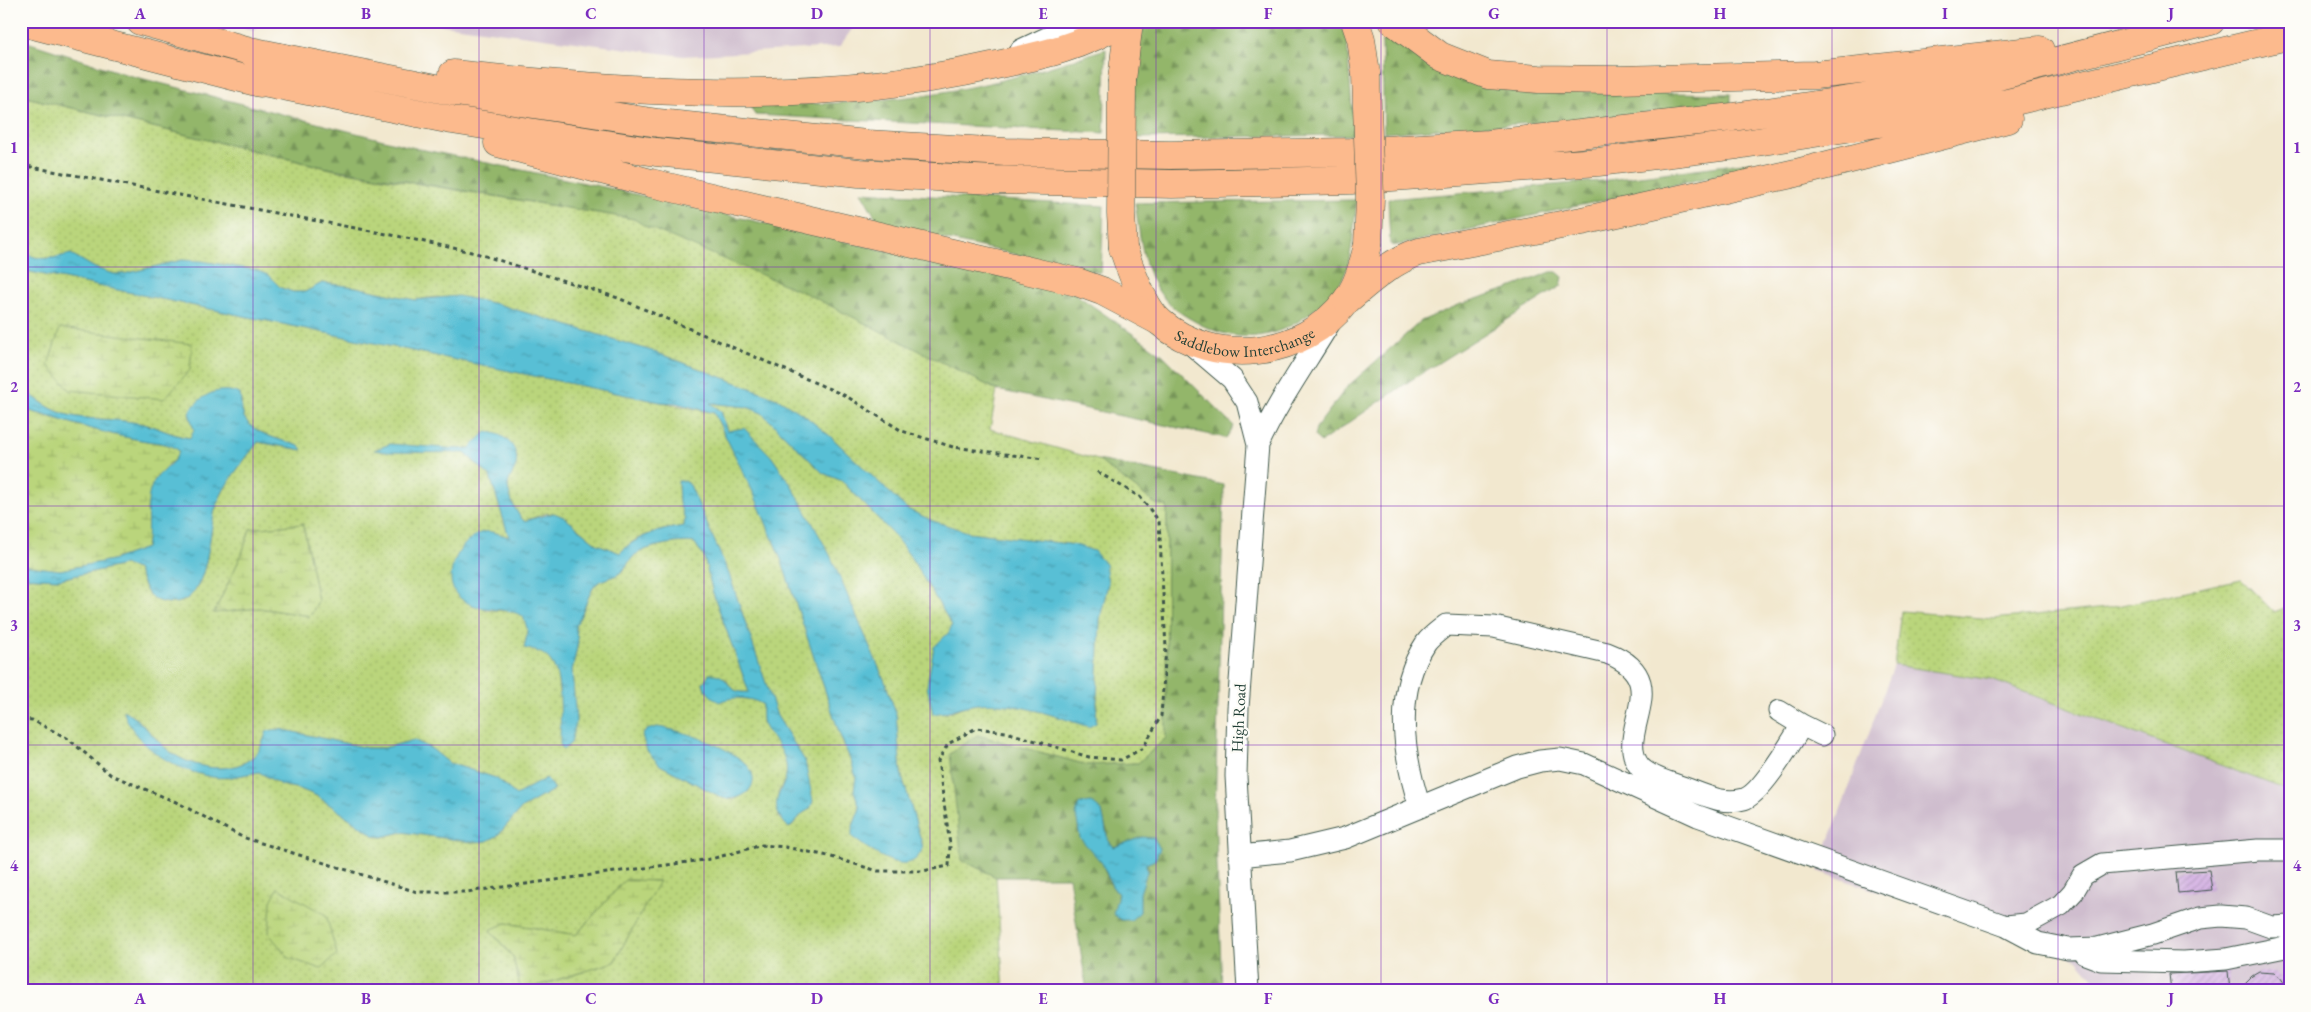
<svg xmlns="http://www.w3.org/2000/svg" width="2311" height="1012" font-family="'EB Garamond',serif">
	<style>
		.industrial { fill: #cfbdce }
		.grass { fill: url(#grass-dots); stroke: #6c8958; fill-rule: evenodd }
		.forest { fill: url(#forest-firs); stroke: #597a50; fill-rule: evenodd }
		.wetland { fill: url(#wetland-marsh); stroke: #6c8958 }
		.water { fill: url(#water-ripples); stroke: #3c7e84 }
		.building { fill: url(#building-hatch) }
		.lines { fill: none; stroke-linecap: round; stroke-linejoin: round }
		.minor-casing { stroke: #3f574b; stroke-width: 23 }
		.major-casing { stroke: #3f574b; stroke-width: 29 }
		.highway-casing { stroke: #3f574b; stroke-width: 29 }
		.path { stroke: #3f574b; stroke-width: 3; stroke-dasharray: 4 4; stroke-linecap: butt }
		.minor { stroke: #fff; stroke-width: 21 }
		.major { stroke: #fcba8d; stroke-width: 28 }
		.highway { stroke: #fcba8d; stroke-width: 28 }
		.major-bridge-casing { stroke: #3f574b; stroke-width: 29; stroke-linecap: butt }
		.major-bridge { stroke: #fcba8d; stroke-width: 28 }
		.grid { fill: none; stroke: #7b2cbf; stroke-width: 1; stroke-opacity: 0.55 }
		.labels { text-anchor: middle; stroke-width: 4.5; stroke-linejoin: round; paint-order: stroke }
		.street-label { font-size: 16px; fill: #1f3d34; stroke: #fdfcf7 }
		.neatline { fill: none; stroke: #7b2cbf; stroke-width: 2 }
		.grid-label { font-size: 16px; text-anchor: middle; font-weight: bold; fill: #7b2cbf }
	</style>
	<defs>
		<pattern id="grass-dots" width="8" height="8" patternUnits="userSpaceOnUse" patternTransform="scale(1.25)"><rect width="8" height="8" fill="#bad57b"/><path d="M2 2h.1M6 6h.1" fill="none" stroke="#9fb86b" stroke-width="1.8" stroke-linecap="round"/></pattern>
		<pattern id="forest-firs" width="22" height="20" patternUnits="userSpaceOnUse" patternTransform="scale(1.25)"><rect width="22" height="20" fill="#93b66b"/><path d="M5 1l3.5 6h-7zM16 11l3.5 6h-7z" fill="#779559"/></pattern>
		<pattern id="wetland-marsh" width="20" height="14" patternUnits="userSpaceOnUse" patternTransform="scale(1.25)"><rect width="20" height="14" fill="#bad57b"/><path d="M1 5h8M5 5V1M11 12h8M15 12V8" fill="none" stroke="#9fb86b"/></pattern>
		<pattern id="water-ripples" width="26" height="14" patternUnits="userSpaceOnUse" patternTransform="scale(1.25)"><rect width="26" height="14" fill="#58bfd5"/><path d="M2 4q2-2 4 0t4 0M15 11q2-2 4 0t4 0" fill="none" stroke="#489cae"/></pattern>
		<pattern id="building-hatch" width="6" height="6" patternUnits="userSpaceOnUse" patternTransform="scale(1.25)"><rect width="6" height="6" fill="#d1abe2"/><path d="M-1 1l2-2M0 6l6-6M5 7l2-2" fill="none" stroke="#a98cb8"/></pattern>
	</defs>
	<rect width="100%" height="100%" fill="#fdfcf7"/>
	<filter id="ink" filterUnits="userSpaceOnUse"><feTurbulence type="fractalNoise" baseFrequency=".02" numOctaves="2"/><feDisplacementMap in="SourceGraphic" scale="10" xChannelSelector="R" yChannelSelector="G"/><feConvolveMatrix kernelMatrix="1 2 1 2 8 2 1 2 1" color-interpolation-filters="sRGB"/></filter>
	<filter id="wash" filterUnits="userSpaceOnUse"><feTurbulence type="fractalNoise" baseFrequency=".0096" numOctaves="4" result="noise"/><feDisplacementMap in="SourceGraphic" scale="20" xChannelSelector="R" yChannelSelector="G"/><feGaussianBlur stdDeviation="1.12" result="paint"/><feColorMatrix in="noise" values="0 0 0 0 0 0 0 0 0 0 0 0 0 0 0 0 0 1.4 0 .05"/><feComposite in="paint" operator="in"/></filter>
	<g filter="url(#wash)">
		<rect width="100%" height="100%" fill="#f2e8cf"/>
		<path class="industrial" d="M228,21h37l-12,10z
			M412,21h446l-19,26 -156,9z
			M1894,665l98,15 298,111v200h-186l-26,-31 -260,-89z"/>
		<path class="grass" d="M21,96l318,75 295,48 180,77 183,94 -7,39 108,31 58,44 11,2 -1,232 -28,25 -51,2 -110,-30 -15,125 34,17 8,114h-481l91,-29 44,-81 -33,-1 -49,55 -70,-12 -16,8 23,26 8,34h-500v-414l38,2 65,-14 13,4c9,21 9,33 34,34 38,2 37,-67 44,-93 7,-24 28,-48 43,-68l44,8 -3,-4c-17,-6 -47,-12 -55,-29 -3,-7 -3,-16 -4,-23l-51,19 5,17 -4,8c-18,-2 -33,-12 -51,-15 -53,-9 -73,5 -118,-37v-116l693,143 40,81 27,65 59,176 12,29 4,13 -2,14 6,17 -8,21 71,18 -22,-74 -5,-59 -10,-30 -56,-128 -38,-70 -21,-30 -44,-25 -6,-20 -13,-8 39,4 15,6 61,60 19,8 51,53 17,22 42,69 -2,7 -16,15 11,67c8,-3 17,-8 26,-9 35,-7 84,11 117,21l8,-3 4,-104 8,-36 -32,-38 -108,-13 -35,-11 -26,-12 -76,-72 -27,-22 -27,-17 -125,-47 -155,-47 -61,-7 -21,3 -59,-13 -34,-4 -17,9h-12l-12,-4 -13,-13 -86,-15 -58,14h-11l-18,-6 -24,-14c-18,4 -41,11 -50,-10zM486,432l30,33c-2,5 -6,10 -7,15 -4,11 7,33 15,41l23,-8 17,4 33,27 23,9c16,-19 41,-23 64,-27l1,-7 -6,-16 -1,-22h7l5,4 39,89 48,142 28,45 5,48 -7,4 -13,15 -11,-10 -1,-25 8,-15 1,-13 -7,-20 -18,-22v-19l-7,-4 -26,-3 -24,-8 -2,-6 6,-9 17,5c6,11 9,14 23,13l-36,-99 -9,-36 -9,-14c-15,-3 -48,3 -60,12 -6,5 -9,13 -15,18 -9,6 -21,5 -27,15 -7,12 -10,26 -18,38l3,16 -6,29 4,50 -17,-29 -2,-20 -7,-12 -7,-7 -19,-5 4,-18 -5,-14 -10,-5 -28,-1 12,-77 12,4 -19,-61 -30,-27 10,-1zM303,524l15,77 -8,15 -51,-8 -45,5 28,-59 8,-25zM123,710c15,6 31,29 46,41 22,17 64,26 86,4 6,-5 9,-17 12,-24l13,-2 87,19h17l30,-8 18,9 17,14 47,15 20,17 30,-17 9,11 -33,19 -25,28 -10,5 -15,1 -70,-10 -20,5 -7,-1 -58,-40 -17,-7 -19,-4 -22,-13 -33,6 -72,-26zM721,748c19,12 37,18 28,43l-15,9 -11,-2 -63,-33z
			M2241,579l33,33 16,-6v185l-298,-111 -98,-15 7,-54 92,8 115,-11z"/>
		<path class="forest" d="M1146,21h195l6,22 7,92 -219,3c0,-39 -4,-81 11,-117z
			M1389,38l41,27 121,26 180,3v9l-138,16 -209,14 -2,-91z
			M21,40l107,35 287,73 184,38 475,107 89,62 71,71 -8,12 -229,-48 -192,-97 -160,-67 -11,-7 -306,-51 -307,-72z
			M1106,49l-2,84 -349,-18 -6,-11c94,2 189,-5 280,-31 26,-7 51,-16 77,-24z
			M1751,162l1,6 -359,78 -3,-2 -2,-45 212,-18z
			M861,192l243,14 -3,67 -221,-48z
			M1357,200c-3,23 -4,49 -11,71 -4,13 -16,25 -25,33 -38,35 -80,43 -125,18 -13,-7 -24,-14 -33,-25 -21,-25 -23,-64 -28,-94z
			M1551,272h6l6,5 -2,9 -150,94 -90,62 -7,-6 2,-8 31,-41 74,-66 40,-17 49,-16z
			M1098,460l126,25 -9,329 7,177h-135l-18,-114h-73l-34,-17 -12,-106 27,-19 110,30 51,-2 28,-25 1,-232 -11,-2zM1102,811l6,29 6,7 28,-10 5,35 -7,21v19c-7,-6 -15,-11 -22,-18 -21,-22 -16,-55 -16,-83z"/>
		<path class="wetland" d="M60,328l132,16 -2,26 -26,29 -94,-9 -22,-25z
			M21,411h9c39,11 77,24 117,30 11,2 24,2 32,10l-2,7 -10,7 -20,43 2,21 -3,19 -34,12 -52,10 -39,-5z
			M303,524l15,77 -8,15 -51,-8 -45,5 28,-59 8,-25z
			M625,880l34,1 -45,81 -93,29 -8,-34 -23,-27 16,-7 70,12z
			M278,888l48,27 11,39 -16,15 -32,-11 -20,-24 2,-33z"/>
		<path class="water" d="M21,244c9,21 32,14 50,10l24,14 18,6h11l58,-14 20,1 54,9 12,5 13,13 12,4h12l17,-9 34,4 59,13 43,-4 39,8 155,47 125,47 27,17 27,22 76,72 26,12 35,11 108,13 18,6 11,13 3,19 -8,36 -4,104 -7,4c-33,-11 -84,-29 -118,-22 -14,2 -24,8 -38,9l-6,-28 7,-39 15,-15 3,-7 -42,-69 -17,-22 -51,-53 -19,-8 -61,-60 -15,-6 -37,-4 11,8 6,20 17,-3 27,28 21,30 38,69 56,129 10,30 5,59 22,74c-12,36 -53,3 -71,-10v-8l8,-21 -6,-17 2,-14 -4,-13 -12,-29 -59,-176 -27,-65 -40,-81 -38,-10 -16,-1 -639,-132z
			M21,386c45,42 65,28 117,37 19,3 34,13 52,15l4,-8 -5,-17c10,-18 31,-28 51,-19 1,7 1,16 4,23 8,17 38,23 55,29l4,4 -45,-8c-15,20 -36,44 -43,68 -7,26 -6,95 -44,93 -25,-1 -24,-13 -34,-34l-13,-4 -65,14 -38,-2v-12l39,5 52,-10 34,-12c4,-20 -2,-45 6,-63 6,-14 23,-20 27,-34 -8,-8 -21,-8 -32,-10 -40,-6 -78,-19 -117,-30h-9z
			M486,432c16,0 34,14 30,33 -1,7 -8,13 -8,21 0,10 9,29 16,35l30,-8 10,4 33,27 23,9c17,-18 40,-23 64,-27l1,-7 -6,-16 -1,-22h7l5,4 39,89 48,142 28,45 8,40 -3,8 -7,4 -14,15c-29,-29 2,-37 -3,-64 -4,-20 -16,-25 -23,-40 -2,-5 -1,-14 -1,-20 -13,-7 -30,-8 -43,-2 -8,-6 -13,-9 -16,-19l6,-9c23,-2 14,21 40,18l-36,-99 -9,-36 -9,-14c-15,-3 -48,3 -60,12 -6,5 -9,13 -15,18 -9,6 -21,5 -27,15 -7,12 -10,26 -18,38l3,16 -6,29 4,50 -5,22 -8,7 -3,-6c0,-21 4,-69 -11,-85 -6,-7 -16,-9 -25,-11l4,-17 -5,-15c-21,-11 -45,-2 -64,-19 -20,-18 1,-59 24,-65 8,-2 18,3 26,5l-19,-61 -25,-23 -80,-1 -11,-2 16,-6 70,5 10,-1z
			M123,710c18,9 30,28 46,41 22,17 64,26 86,4 6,-5 9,-17 12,-24l13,-2 87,19h17l30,-8 18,9 17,14 47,15 20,17 30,-17 9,11 -33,19 -25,28 -10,5 -15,1 -70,-10 -20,5 -7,-1 -58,-40 -17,-7 -19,-4 -22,-13c-15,2 -32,8 -47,5 -37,-7 -77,-30 -89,-67z
			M657,727c26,3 70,19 89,37 18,19 -1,38 -23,34l-63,-33 -13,-14 -5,-16 5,-5z
			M1091,802l11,9 6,29 6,7 28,-10 12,1 6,11 -5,11 -9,4 1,8 -7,21v19l-9,8h-10l-8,-6 5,-20 -6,-8 -10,-23 -22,-25 -4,-24 3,-10z"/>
		<g id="blocks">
			<path class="building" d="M2209,870l3,20 -34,3 -2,-21z
				M2228,971l2,20h-59l-2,-17z
				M2259,972l15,1 6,4 10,14h-53l15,-15z"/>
		</g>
	</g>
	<g filter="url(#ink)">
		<use href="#blocks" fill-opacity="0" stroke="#3f574b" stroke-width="1"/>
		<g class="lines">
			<defs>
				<path id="minor" d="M1021,50l62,-29
					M1191,344l41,35 15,23 11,43 -20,263 -2,68 12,215
					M1258,445c20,-44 49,-84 74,-126
					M1779,711l23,14
					M1420,807c-17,-52 -27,-115 6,-164 5,-7 14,-13 20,-18l48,2 113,26c71,27 5,80 33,114 10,11 32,16 45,21 19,7 38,17 59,11 17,-5 48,-58 58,-74l20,10
					M1239,856l51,-5 55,-13 172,-71 23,-6 20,-2 24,5 114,52 308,110 32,17 30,6 30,-1 55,-14 47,-16 21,-2 25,2 25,9 19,-1
					M2006,926l20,-2 35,-19 12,-13 10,-17 19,-11 156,-14h32
					M2085,954l16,6 83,2 42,-3 64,-13"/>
				<g id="major">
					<path d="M1355,21l6,18 5,35"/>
					<path d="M1122,80l7,-59"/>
					<path id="s1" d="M1123,248c7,21 21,60 37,74 54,46 143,36 186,-21 13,-17 17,-37 22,-56"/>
				</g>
				<path id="highway" d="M140,21l110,30 206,41 202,31 209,21 139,8 164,3 181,-3 138,-8 244,-27 246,-36 232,-60
					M1393,21l47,35 48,19 51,4 78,1 198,-5 225,-25
					M21,22l239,61
					M453,74c178,19 363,32 539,-8 51,-11 87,-18 132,-45
					M243,78l209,42 204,32 203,21 135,7 178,4 179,-4 247,-18 139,-17 270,-42 272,-65
					M498,143l153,40 426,99 25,9 57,30
					M1347,300c23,-19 44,-39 72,-48l163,-31 214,-48 212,-54"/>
			</defs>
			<use href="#minor" class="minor-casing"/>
			<use href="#major" class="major-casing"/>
			<use href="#highway" class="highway-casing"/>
			<path class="path" d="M21,165l376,71 79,17 142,45 228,98 56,35 51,16 90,12
				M21,719l11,1 35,18 44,37 65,27 66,35 175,55h49l245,-33 51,-14 23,2 43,9 50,15h45l26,-5 1,-21 -12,-84 10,-17 28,-16 30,4 83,25 32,3 22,-12 18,-32 5,-68 -7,-127 -19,-24 -44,-26"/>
			<use href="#minor" class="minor"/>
			<use href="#major" class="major"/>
			<use href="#highway" class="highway"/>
			<defs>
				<path id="major-bridge" d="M1366,74l4,125 -2,46
					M1122,80l-1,134 2,34"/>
			</defs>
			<use href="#major-bridge" class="major-bridge-casing"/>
			<use href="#major-bridge" class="major-bridge"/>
		</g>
	</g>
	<path class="grid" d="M253,21v970M479,21v970M704,21v970M930,21v970M1156,21v970M1381,21v970M1607,21v970M1832,21v970M2058,21v970M21,267h2269M21,506h2269M21,745h2269"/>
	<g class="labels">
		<g class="street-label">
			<text dy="6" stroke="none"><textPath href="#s1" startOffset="175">Saddlebow Interchange</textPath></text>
			<text transform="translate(1238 718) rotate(-87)" y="6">High Road</text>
		</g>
	</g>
	<rect width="2311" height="1012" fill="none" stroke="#fdfcf7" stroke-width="55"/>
	<rect x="28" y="28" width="2256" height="956" class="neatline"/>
	<g class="grid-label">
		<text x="140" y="19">A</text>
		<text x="366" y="19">B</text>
		<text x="591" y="19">C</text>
		<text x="817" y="19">D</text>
		<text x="1043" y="19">E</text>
		<text x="1268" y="19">F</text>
		<text x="1494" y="19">G</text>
		<text x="1720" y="19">H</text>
		<text x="1945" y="19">I</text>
		<text x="2171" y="19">J</text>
		<text x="14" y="153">1</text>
		<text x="2297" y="153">1</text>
		<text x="14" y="392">2</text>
		<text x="2297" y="392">2</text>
		<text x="14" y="631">3</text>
		<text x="2297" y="631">3</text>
		<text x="14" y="871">4</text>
		<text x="2297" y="871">4</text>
		<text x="140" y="1004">A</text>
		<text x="366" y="1004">B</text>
		<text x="591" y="1004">C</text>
		<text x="817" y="1004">D</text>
		<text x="1043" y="1004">E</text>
		<text x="1268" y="1004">F</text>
		<text x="1494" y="1004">G</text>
		<text x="1720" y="1004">H</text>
		<text x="1945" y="1004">I</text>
		<text x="2171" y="1004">J</text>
	</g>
</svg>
